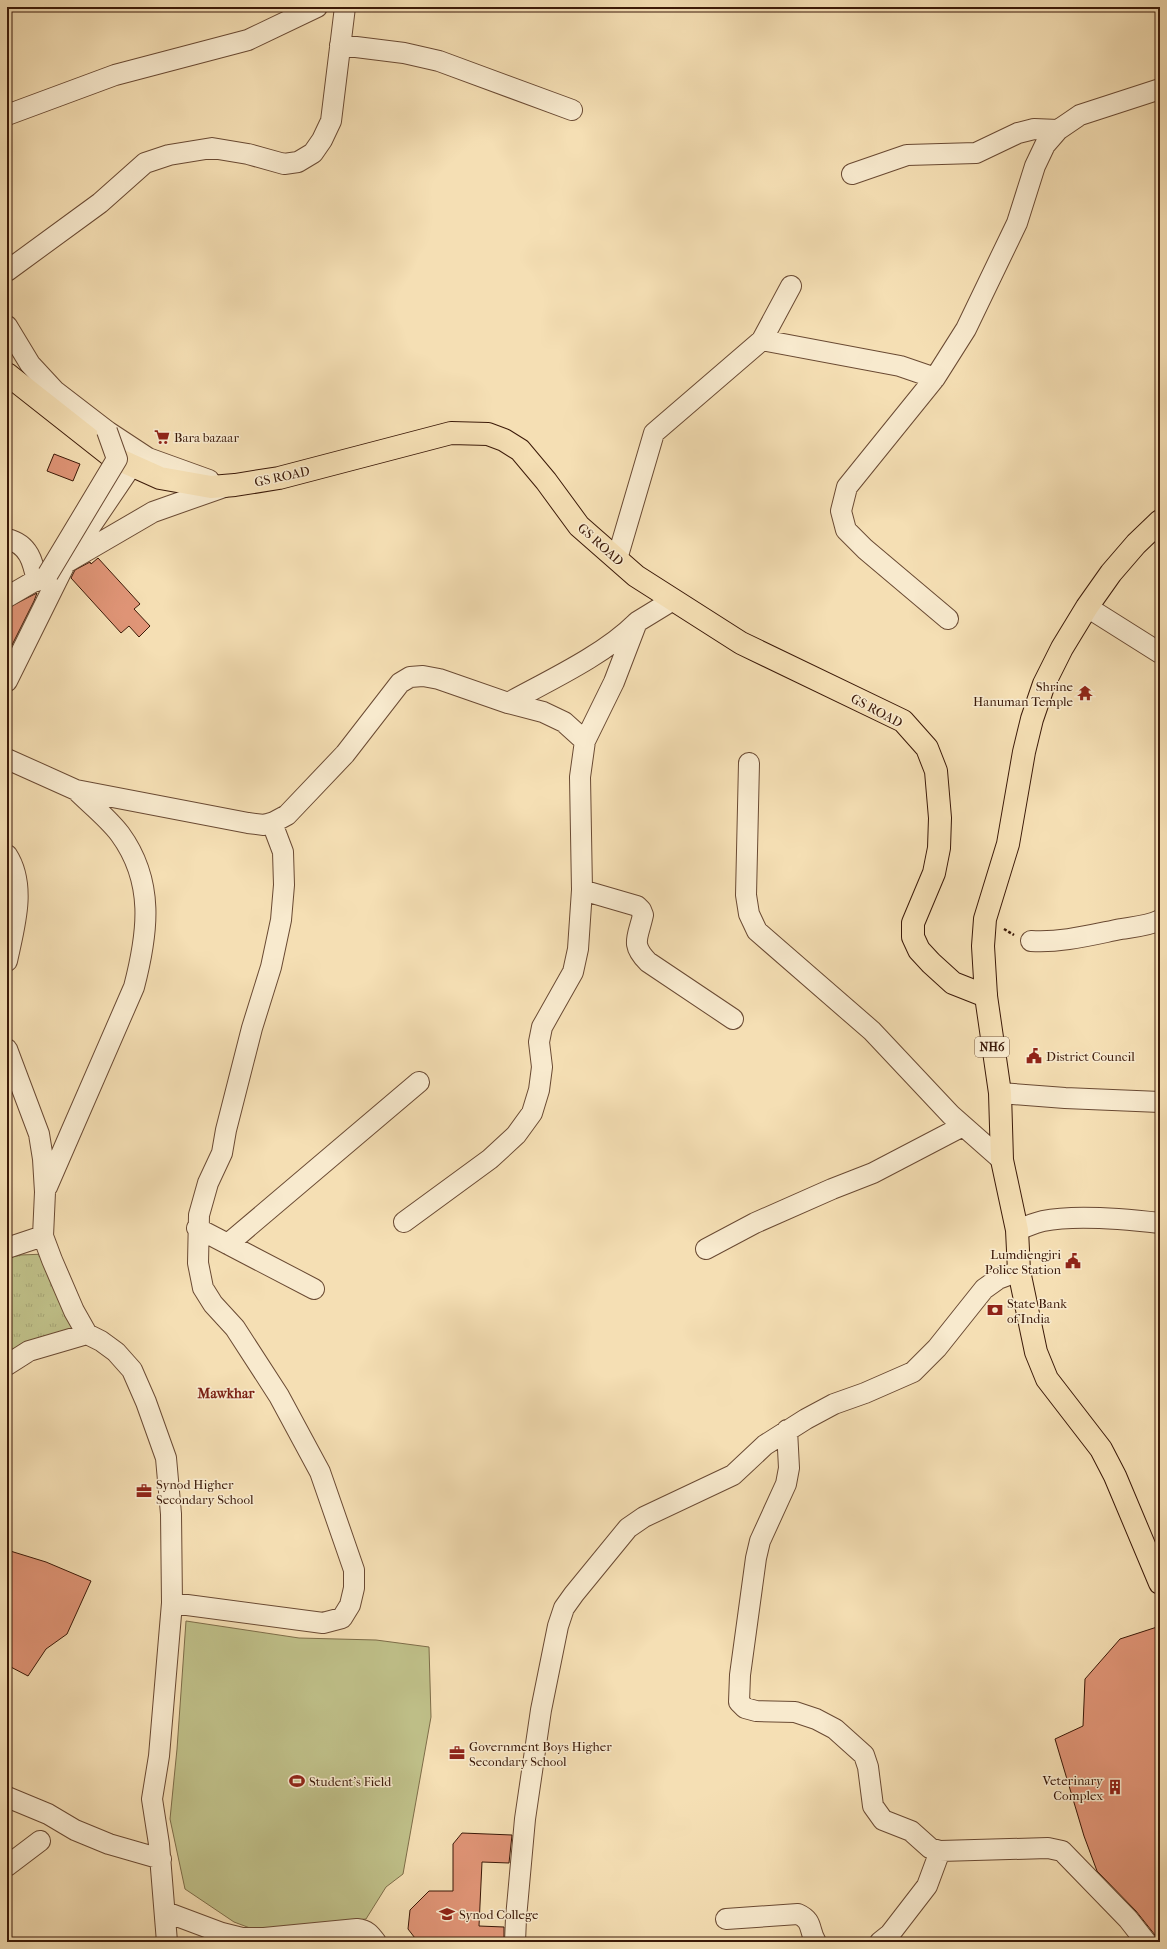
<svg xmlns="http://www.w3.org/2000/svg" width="1167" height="1949" font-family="'IM FELL French Canon',serif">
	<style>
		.grass { fill: url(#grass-tufts); stroke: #7e6d49 }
		.garden { fill: #c0c18a; stroke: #7e6d49 }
		.building { fill: #e09577; stroke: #3b1908 }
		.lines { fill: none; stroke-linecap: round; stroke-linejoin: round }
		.minor-casing { stroke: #6a4a33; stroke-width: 22 }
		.major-casing { stroke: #3b1908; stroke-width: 24 }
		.highway-casing { stroke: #3b1908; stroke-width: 24 }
		.path { stroke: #3b1908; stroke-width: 2.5; stroke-dasharray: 3 2; stroke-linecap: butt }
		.minor { stroke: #f8eace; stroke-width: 20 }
		.major { stroke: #f5dfb4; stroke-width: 22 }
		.highway { stroke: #f5dfb4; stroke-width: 22 }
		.minor-bridge-casing { stroke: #6a4a33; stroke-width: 22; stroke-linecap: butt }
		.minor-bridge { stroke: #f8eace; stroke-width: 20 }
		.labels { text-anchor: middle; stroke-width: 3; stroke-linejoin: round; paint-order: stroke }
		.shield { fill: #f8eace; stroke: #745843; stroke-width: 1 }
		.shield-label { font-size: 12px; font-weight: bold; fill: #3b1908 }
		.poi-label { font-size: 13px; fill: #3b1908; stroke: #f8eace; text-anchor: start }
		.street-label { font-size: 13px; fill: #3b1908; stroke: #f8eace }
		.neighbourhood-label { font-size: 14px; font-weight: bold; fill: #7a1f14; stroke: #f8eace }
	</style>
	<defs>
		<pattern id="grass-tufts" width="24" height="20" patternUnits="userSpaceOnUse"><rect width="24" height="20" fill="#c0c18a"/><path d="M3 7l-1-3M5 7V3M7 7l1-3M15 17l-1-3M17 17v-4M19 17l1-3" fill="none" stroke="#a6a576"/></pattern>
	</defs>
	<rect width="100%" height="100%" fill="#f5dfb4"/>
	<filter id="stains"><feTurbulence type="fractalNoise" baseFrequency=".005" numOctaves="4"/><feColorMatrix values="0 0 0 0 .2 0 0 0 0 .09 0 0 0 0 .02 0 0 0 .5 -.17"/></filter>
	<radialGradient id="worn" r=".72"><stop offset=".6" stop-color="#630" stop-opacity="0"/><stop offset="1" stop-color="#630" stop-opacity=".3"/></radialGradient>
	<path class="grass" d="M45,1254l35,79 -60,12 -13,9v-96l14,-3z"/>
	<path class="garden" d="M186,1621l113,17 77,2 53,7 2,70 -28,157 -17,13 -20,32 -108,12 -24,-9 -49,-33 -15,-70 7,-70z"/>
	<path class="building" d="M54,454l26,10 -7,17 -26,-10z
		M98,558l42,46 -6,5 16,17 -11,11 -10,-11 -8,7 -50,-55 4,-8 15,-8 1,2z
		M37,593l-3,8 -27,54v-47z
		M7,1550l39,12 45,19 -24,53 -21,15 -18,27 -21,-11z
		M1157,1627l3,9v306h-3l-2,-7 -19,-24 -39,-40 -13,-35 -29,-97 28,-13 2,-47 35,-40z
		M462,1833l50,2 -3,28 -27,-1 -3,64 25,1v15h-86l-10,-13 2,-19 19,-19h24v-47z"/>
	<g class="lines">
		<defs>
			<path id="minor" d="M340,45l64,8 35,8 133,49
				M7,115l108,-40 133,-35 69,-33
				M852,174l55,-19 69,-2 42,-20 16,-4 24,1
				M7,271l93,-68 45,-40 24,-8 43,-7 36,6 36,10 14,-2 15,-9 9,-13 9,-19 14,-114
				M7,326l23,38 25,27 52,40 41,27 61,22
				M762,340l138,26 35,12
				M7,539c22,5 26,23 30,42
				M617,559l37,-126 108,-93 29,-54
				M7,597l146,-85 71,-25
				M1087,607l73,46
				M948,619l-83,-70 -19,-19 -5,-19 6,-24 88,-109 31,-49 51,-106 18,-57 10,-21 13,-15 22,-15 80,-26
				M7,681l58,-117 67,-99
				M508,703c40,-22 96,-48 128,-80
				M7,759l69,31 172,33 16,2 10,-3 13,-7 58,-61 55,-71 10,-6 13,-1 16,3 69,24 35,9 21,10 21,19
				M749,763l-3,132 3,19 8,17 115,100 79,84 51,45
				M7,855c20,31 7,73 0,106
				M582,890l55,16 4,4 2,5c-5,23 -13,29 5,47l85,57
				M1031,941c30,2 60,-6 90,-12 12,-2 27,-3 39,-9
				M7,1049l32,85 4,25 2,33 -2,44 9,24 22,51 13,23 14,7 15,11 16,18 14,32 20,56 5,56 1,89 -13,153 -7,43 7,45 8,98
				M1000,1093l65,5 95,4
				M47,1187l87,-200c14,-54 21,-105 -14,-153 -12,-16 -30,-30 -44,-44
				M404,1222l86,-63 26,-24 16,-22 7,-23 3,-23 -3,-25 3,-15 31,-55 5,-23 4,-59 -2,-113 5,-36 29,-59 23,-60 36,-22
				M197,1228l117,61
				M1017,1230c9,-3 17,-7 26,-9 33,-7 83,-2 117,2
				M228,1244l191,-162
				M7,1248l36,-12
				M706,1249l49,-26 77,-34 41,-16 90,-47
				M7,1365l22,-14 58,-17
				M787,1430l2,38 -3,16 -26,57 -4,17 -16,117 -1,27 6,6 11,3 39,1 21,7 19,10 29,26 4,12 5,39 10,14 28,11 19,17 10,3 108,-3 14,3 66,68 18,23
				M172,1603l151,20 19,-5 8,-13 4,-17v-18l-34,-98 -41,-76 -44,-68 -22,-24 -10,-16 -5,-25 1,-48 9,-32 14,-30 4,-23 26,-102 19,-61 10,-47 3,-35 -1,-33 -11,-29
				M7,1797l41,17 27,16 34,14 52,15
				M7,1866l33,-25
				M166,1912l56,21 20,5h22l93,-9c10,1 13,5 19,13
				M726,1919l72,-5c16,7 10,16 18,28
				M515,1942l1,-24 9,-99 16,-109 17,-84 6,-18 10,-14 54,-66 16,-11 89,-42 32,-30 41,-26 28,-15 31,-11 48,-21 24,-24 47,-59 14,-10 21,-8
				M880,1942l10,-8 37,-48 13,-35"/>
			<path id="major" d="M7,374l104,82 49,22 51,9 24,-2 44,-7 172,-45 37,1 16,6 16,10 26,31 33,45 57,50 105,67 162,78 24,27 9,23 4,47 -1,30 -5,25 -21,50v14l6,13 12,13 22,20 33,13"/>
			<path id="highway" d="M1160,521l-24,23 -25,29 -24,34 -25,41 -18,36 -12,35 -8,33 -16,92 -23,75 -2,27 3,50 14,97 2,67 15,70 2,41 17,81 11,27 54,70 14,27 45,107"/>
		</defs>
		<use href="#minor" class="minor-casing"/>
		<use href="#major" class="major-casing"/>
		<use href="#highway" class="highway-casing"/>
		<path class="path" d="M1004,929l10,6"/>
		<use href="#minor" class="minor"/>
		<use href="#major" class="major"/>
		<use href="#highway" class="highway"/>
		<defs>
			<path id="minor-bridge" d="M48,574l69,-115 -10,-28"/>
		</defs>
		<use href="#minor-bridge" class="minor-bridge-casing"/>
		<use href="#minor-bridge" class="minor-bridge"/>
	</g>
	<defs>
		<symbol id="supermarket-bare" viewBox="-9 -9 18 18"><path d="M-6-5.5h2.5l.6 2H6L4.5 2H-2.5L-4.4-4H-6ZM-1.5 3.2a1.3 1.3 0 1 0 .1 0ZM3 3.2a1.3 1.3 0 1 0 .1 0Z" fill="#8f2418" stroke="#f8eace" stroke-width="2.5" paint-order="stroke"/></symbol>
		<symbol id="temple-bare" viewBox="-9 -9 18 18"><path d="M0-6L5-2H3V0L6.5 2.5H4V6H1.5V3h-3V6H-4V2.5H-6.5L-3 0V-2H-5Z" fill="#8f2418" stroke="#f8eace" stroke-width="2.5" paint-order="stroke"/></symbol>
		<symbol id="civic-bare" viewBox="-9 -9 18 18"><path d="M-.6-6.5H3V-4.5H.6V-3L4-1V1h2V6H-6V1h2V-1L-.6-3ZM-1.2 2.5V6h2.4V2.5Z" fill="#8f2418" stroke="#f8eace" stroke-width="2.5" paint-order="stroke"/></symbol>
		<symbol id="bank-bare" viewBox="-9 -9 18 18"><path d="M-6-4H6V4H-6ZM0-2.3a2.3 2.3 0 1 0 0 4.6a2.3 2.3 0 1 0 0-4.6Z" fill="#8f2418" stroke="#f8eace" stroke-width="2.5" paint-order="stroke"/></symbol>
		<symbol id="office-bare" viewBox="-9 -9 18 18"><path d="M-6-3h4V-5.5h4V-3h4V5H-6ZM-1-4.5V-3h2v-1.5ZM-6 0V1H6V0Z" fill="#8f2418" stroke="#f8eace" stroke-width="2.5" paint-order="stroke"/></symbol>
		<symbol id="stadium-bare" viewBox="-9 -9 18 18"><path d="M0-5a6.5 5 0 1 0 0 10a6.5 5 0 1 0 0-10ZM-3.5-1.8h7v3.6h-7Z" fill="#8f2418" stroke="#f8eace" stroke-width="2.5" paint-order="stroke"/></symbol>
		<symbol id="building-bare" viewBox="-9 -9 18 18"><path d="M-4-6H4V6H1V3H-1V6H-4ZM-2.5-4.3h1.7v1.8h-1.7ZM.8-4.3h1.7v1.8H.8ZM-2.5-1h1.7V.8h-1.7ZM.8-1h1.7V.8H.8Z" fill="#8f2418" stroke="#f8eace" stroke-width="2.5" paint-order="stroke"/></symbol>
		<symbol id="university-bare" viewBox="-9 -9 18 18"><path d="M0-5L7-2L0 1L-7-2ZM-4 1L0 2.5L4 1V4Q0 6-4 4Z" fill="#8f2418" stroke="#f8eace" stroke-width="2.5" paint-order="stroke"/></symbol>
	</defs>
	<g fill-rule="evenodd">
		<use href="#supermarket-bare" x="151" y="426" width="22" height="22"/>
		<use href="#temple-bare" x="1074" y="682" width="22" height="22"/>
		<use href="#civic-bare" x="1023" y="1045" width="22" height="22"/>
		<use href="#civic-bare" x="1062" y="1250" width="22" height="22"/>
		<use href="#bank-bare" x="984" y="1299" width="22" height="22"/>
		<use href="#office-bare" x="133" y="1480" width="22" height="22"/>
		<use href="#office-bare" x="446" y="1742" width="22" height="22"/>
		<use href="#stadium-bare" x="286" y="1770" width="22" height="22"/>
		<use href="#building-bare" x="1104" y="1776" width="22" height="22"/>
		<use href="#university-bare" x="436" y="1903" width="22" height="22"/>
	</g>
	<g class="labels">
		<rect class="shield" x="975" y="1037" width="34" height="20" rx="3"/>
		<g class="shield-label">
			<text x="992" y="1051">NH6</text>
		</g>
		<g class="poi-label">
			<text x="174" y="442">Bara bazaar</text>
			<text x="1073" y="691" text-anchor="end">Shrine<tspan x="1073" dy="15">Hanuman Temple</tspan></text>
			<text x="1046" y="1061">District Council</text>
			<text x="1061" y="1259" text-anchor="end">Lumdiengjri<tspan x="1061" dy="15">Police Station</tspan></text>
			<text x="1007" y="1308">State Bank<tspan x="1007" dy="15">of India</tspan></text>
			<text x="156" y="1489">Synod Higher<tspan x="156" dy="15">Secondary School</tspan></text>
			<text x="469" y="1751">Government Boys Higher<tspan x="469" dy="15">Secondary School</tspan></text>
			<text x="1103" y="1785" text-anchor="end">Veterinary<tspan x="1103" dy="15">Complex</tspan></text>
			<text x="309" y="1786">Student's Field</text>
			<text x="459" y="1919">Synod College</text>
		</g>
		<g class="street-label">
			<text transform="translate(282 476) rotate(-12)" y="5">GS ROAD</text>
			<text transform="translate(601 544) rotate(42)" y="5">GS ROAD</text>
			<text transform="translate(877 710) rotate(28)" y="5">GS ROAD</text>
		</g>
		<g class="neighbourhood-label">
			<text x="226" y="1398">Mawkhar</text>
		</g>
	</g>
	<rect width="1167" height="1949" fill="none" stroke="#f5dfb4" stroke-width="24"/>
	<rect x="8" y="8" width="1151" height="1933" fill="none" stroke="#3b1908" stroke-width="2"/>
	<rect x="12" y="12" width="1143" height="1925" fill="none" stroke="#3b1908"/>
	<rect width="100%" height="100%" filter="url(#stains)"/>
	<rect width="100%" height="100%" fill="url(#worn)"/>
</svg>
